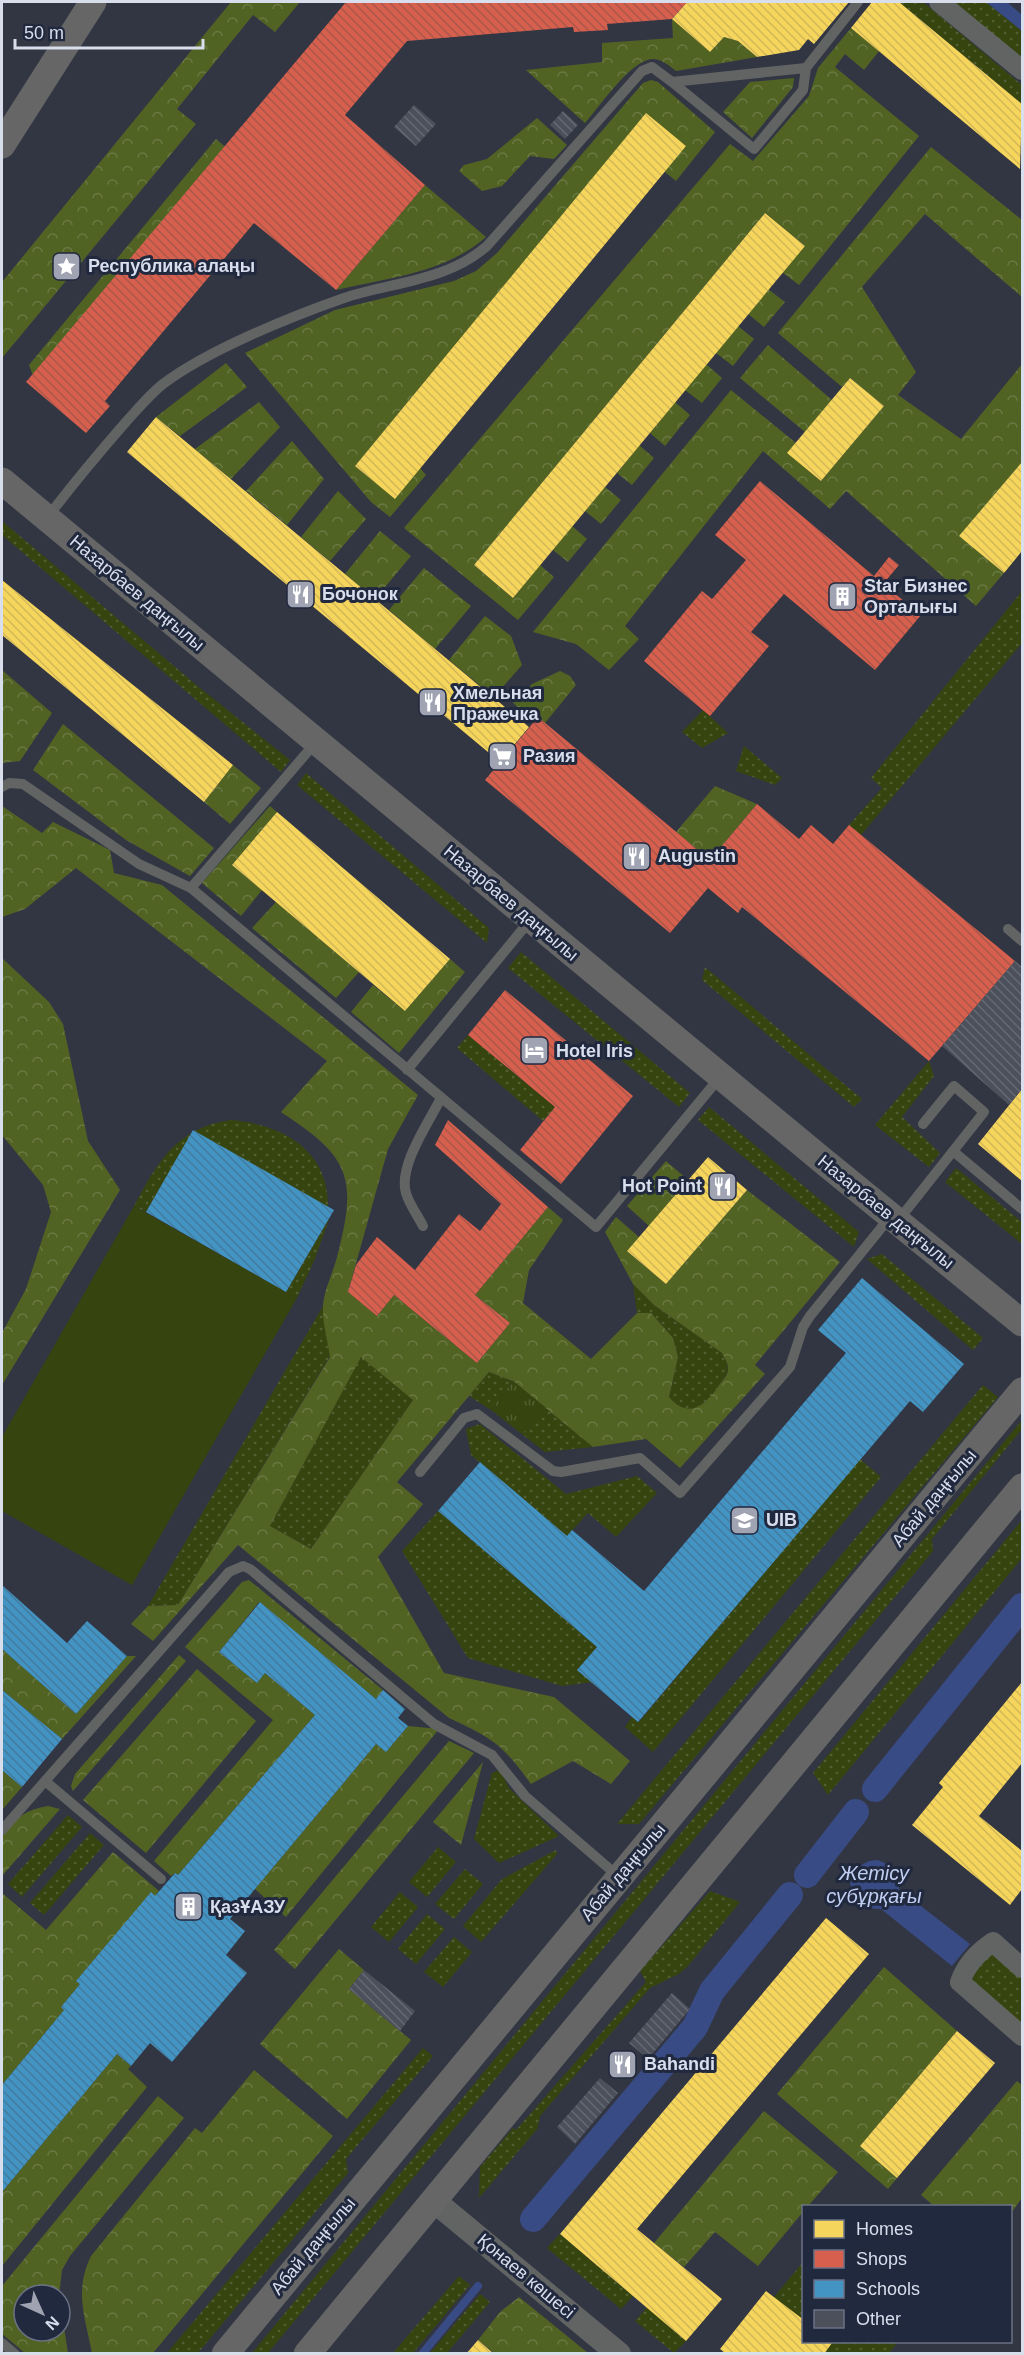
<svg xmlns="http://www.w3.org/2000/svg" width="1024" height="2355" font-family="Helvetica,sans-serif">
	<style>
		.grass { fill: url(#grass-dots) }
		.forest { fill: url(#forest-crowns); fill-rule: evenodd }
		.park { fill: url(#park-tufts) }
		.pitch { fill: #36440f }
		.water { fill: #394b84 }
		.homes { fill: url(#homes-back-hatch) }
		.shops { fill: url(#shops-back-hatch) }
		.schools { fill: url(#schools-back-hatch) }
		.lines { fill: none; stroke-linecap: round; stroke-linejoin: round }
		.stream { stroke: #394b84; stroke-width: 8 }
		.canal { stroke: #394b84; stroke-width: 26 }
		.building { fill: url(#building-back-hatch) }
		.service { stroke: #626463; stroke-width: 10 }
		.minor { stroke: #626463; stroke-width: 20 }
		.tertiary { stroke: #626463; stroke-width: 24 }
		.secondary { stroke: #656665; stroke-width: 27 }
		.labels { text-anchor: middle; stroke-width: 6; stroke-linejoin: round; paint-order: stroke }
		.poi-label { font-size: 18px; font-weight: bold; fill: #d9deed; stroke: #21293f; text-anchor: start }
		.street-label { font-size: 18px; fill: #d9deed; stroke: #21293f }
		.water-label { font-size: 20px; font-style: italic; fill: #c0cef2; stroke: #21293f }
	</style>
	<defs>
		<pattern id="grass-dots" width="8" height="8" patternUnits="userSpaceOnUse" patternTransform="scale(1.5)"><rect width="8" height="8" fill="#36440f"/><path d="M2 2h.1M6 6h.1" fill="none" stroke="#525f32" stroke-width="1.8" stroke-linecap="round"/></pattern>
		<pattern id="forest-crowns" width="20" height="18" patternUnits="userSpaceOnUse" patternTransform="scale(1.5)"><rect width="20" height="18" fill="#516323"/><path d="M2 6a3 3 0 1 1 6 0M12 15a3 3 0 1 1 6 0" fill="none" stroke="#697943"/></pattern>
		<pattern id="park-tufts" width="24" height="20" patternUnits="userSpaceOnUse" patternTransform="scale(1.5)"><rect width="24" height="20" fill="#36440f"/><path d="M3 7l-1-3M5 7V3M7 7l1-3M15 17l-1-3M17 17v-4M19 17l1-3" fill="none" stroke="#525f32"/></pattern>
		<pattern id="homes-back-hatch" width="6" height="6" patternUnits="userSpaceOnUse" patternTransform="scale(1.5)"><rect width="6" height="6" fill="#f6d55c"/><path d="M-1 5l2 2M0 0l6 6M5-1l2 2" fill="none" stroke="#d2b858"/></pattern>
		<pattern id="shops-back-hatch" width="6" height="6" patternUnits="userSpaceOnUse" patternTransform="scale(1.5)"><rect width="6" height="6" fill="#d6604d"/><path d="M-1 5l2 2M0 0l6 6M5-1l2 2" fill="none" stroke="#a9574b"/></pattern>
		<pattern id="schools-back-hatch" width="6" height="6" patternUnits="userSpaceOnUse" patternTransform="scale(1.5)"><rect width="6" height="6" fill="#4393c3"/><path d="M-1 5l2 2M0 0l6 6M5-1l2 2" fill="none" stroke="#427b9e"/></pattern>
		<pattern id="building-back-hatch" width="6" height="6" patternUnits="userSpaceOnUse" patternTransform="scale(1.5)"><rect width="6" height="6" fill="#4c505b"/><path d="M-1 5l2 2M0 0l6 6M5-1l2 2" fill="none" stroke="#656973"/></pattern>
	</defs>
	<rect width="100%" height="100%" fill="#323643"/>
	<path class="grass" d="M899,2h24l99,83v19z
		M951,2h35l36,29v30z
		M2,521l198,167 90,72 -9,12 -279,-237z
		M1022,591v52l-161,192 -12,-10 33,-37 -11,-10z
		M703,710l25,23 -26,15 -20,-16z
		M744,746l38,32 -7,7 -39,-14z
		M306,773l183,155 -2,15 -190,-158z
		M521,952l169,141 -11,14 -171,-139z
		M705,967l157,132 -8,8 -152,-127z
		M468,1035l87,72 -12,14 -86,-73z
		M929,1061l5,15 -32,41 38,36 -11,14 -54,-42z
		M709,1107l150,125 -5,15 -156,-127z
		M231,1120c51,4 98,30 97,87l-135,-76 -47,81 -12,-6c24,-45 44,-79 97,-86z
		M956,1168l66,54v22l-77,-62z
		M330,1217l-16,44 -17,37 -11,-6z
		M882,1254l101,84 -10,12 -106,-91z
		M633,1284l21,21 68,48 5,9 1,10 -16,24 -13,11 -15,3 -15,-12 9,-41 -5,-19 -22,-25h-14z
		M323,1306l7,50 -152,249 -30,1z
		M361,1356l52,44 -102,149 -41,-23z
		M489,1372l24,9 -22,29 -22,-14z
		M983,1385l15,12 -359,427h-22z
		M545,1407l48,40 -48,5 -22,-17z
		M1022,1420v9l-90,110 1,12 -665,802h-16z
		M480,1424l86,70 71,-18 20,17 -41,44 -28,-24 -21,23 -96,-81 -5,-26z
		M860,1459l21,18 -228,275 -28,-25 7,-10 7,5z
		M438,1511l159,136 -20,23 15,12 -30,4 -94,-28 -66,-107z
		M1022,1520v38l-194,237 -15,-22z
		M500,1770l9,18 50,48 -60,27 -25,-24 18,-66z
		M68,1815l14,12 -60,70 -14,-13z
		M90,1833l14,12 -60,70 -14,-12z
		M438,1847l18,15 -29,35 -18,-15z
		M556,1850l1,4 -76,88 -18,-16 39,-47z
		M465,1869l18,15 -29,35 -19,-15z
		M710,1891l30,11 -52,64 -9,8 -29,14 -110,128 -2,12 -59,70 1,-31 33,-39 3,2 130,-148 -6,-11z
		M400,1892l18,15 -29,35 -18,-15z
		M427,1914l18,15 -29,35 -18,-15z
		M454,1937l18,15 -29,35 -19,-15z
		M993,1942l29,26v68l-62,-54z
		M423,2048l10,8 -87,103 2,14 -150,180h-31z
		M560,2234l73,62 -12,13 -74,-61z
		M803,2262v58l-29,-23z
		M459,2276l11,9 -57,68h-20z
		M480,2294l10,8 -43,51h-17z
		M647,2307l39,34 -12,12 -39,-32z
		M830,2342h68l-9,11 -65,1 8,-11z"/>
	<path class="forest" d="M231,2h69l-25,30 -22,-17 -76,94 19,15 -194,234v-76z
		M672,19l38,33 14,-15 14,4 19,16 -81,14c-8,-6 -14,-12 -24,-12 -21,1 -53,48 -67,64l-59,-53 76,-8v-19l71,-5z
		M851,28l28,23 -15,19 -19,-16 -10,13 84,69 -120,149 -17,-13 22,-27 -39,-32 -291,352 39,33 27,-33 14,12 -36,43 -114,-92 326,-384 23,17 56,-65 9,-28z
		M794,78l-1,9 -41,51 -29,-26 27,-30z
		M651,80l7,2 57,50 -39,49 -11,-9 -19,-58 -291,352 40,32 25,-30 6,7 -36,42 -19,-15 -126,-149 90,-43 119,-29 22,-10 21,-18 146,-170z
		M537,118l30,27 -13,14 -24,-3 -28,30 -20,5 -23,-20 5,-6 23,-6z
		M216,139l13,11 -194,231 -6,-16z
		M931,147l91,73v77l-97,-83 -63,73 54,85 -18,23 63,44 61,-75v98l-62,74 44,37 -28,33 -130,-115 -16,18 -67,-58 -138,175 14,13 -30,31 -33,-26 -43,-12 198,-242 65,53 -8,10 33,28 63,-75 -34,-28 -8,9 -64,-54z
		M425,185l61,52c-41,36 -98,41 -150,53z
		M768,289l17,13 -21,25 -16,-13z
		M738,326l16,13 -21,27 -17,-13z
		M768,345l64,55 -27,32 -65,-54z
		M226,363l21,24 -67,49 -24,-19z
		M706,364l16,14 -20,25 -17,-13z
		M259,402l21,25 -49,52 -36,-30z
		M675,402l15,13 -25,31 -15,-13z
		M292,441l32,38 -37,46 -41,-34z
		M639,445l15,13 -22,27 -15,-12z
		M605,487l16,13 -20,24 -16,-13z
		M338,491l28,28 -36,42 -29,-24z
		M572,526l15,13 -19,23 -15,-12z
		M380,531l31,25 -36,43 -30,-25z
		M424,568l47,38 -36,43 -46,-39z
		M485,616l26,20 11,29 -28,32 -45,-37z
		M2,670l50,43 -32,48 -18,2z
		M560,671l10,5 6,9 -31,38 -7,-6 -4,4 -21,-18 19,-19z
		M63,724l151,124 -24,28 -64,-36 -93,-70z
		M233,765l28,23 -31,36 -26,-22z
		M715,786l42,18 -47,56 -34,-28z
		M2,806l40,27 11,-11 57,28 4,23 48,12 256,210 -30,54 -40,143 29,24 17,-21 83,68 33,-40 -35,-28 73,-88 15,13 -34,50 -6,33 68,56 46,-46h14l22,25 5,19 -9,40c19,22 35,10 49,-10 3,-5 9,-11 10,-16 1,-7 -3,-12 -6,-18l-68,-48 -21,-21 -28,-52 11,-15 23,20 -12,14 39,33 81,-94 93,72 -85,103 10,9 -85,94 -34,-29 -53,8 -80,-66 -24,-9 -92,110 26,22 -45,53 66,116 110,24 76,64 -19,23 -38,-23 -42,23c-29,-40 -37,-45 -82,-66l-211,-173 -85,96 -22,-17 17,-18 30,-1 152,-248c-2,-16 -8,-35 -7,-51 1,-16 10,-33 14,-49 21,-80 13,-100 -56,-145l46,-51 -251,-193 -51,41 -23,8zM361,1357l52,43 -102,149 -41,-23z
		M270,806l7,6 -45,53 30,25 -21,26 -39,-33z
		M276,902l83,70 -23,26 -84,-70z
		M2,958l47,44 14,22 25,117 32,49 -118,195v-52l24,-44 25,-77 -8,-27 -41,-50z
		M450,959l15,13 -66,81 -48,-41 22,-27 32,26z
		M666,1161l22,19 -39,46 -22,-20z
		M249,1580l134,110 -7,9 -117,-97 -40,50 38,31 8,-10 50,42 -137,160 -3,-2 -4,3 -17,-15 119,-141 -88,-73 57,-65z
		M2,1649l74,65 51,-58h9l-74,83 -60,-49z
		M179,1655l7,6 -113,130 -2,-5 4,-12z
		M197,1669l59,52 -110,132 -63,-53z
		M408,1726l31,3 -153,188 -31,-28 121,-145 10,8z
		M449,1741l25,12 -179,216 -21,-19z
		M483,1762l-22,83 -28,-23z
		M2,1770l20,17 -20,23z
		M48,1806l12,3 -58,67v-42c13,-16 25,-25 46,-28z
		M113,1852l46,39 -4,5 -4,-3 -75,88 4,3 -19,23 3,3 -62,75v-192l44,37z
		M339,1949l25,21 -15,19 62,51 -64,79 -87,-75z
		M884,1967l73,64 -97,115 37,32 -9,11 -111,-95z
		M117,2054l14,12 -3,3 19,18 -145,179v-74z
		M254,2070l79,66 -180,217h-61c-7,-36 -18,-62 -1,-97l104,-128 7,5z
		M1017,2081l5,4v113l-11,15 -1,-7h-76l-13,-11z
		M158,2096l26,22 -114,138 -8,14 -3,25h-35v36h36v-28l8,50h-43l-23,-19v-48z
		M764,2111l74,61 -30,34h-4l-1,6 -45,54 -43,-34 -31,35 -30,-24z
		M519,2297l69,56h-94l-16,-13 22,-28z"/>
	<path class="park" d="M513,1381l32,26 -22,28 -32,-25z"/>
	<path class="pitch" d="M134,1206l163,92 -165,287 -130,-74v-74z"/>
	<path class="water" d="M986,2h21l15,13v16z
		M878,1860c14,5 22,14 21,29l71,55 -18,22 -71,-57 -17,-1 -11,-11 -3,-15 6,-14 13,-7z"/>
	<path class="homes" d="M687,2h162l-35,42 -6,-5 -9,11 -42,7 -19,-16 -14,-4 -14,15 -38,-33z
		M872,2h27l123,102 -2,65 -169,-141z
		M646,113l40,33 -291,353 -40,-33z
		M765,213l40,33 -292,352 -39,-33z
		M850,378l34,28 -63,75 -34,-28z
		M156,417l373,310 -29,35 -373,-310z
		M1022,462v89l-18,22 -45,-37z
		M2,580l231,185 -29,37 -202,-167z
		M277,812l173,147 -45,52 -173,-146z
		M1022,1089v92l-44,-37z
		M708,1157l39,33 -81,94 -39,-33z
		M1022,1682v81l-43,53 43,35v38l-12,16 -98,-80 31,-38 -4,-4z
		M826,1918l43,36 -232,275 85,70 -36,42 -126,-107z
		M957,2031l38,32 -98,115 -37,-32z
		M766,2291l38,29v22l28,1 -8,11h-98l-6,-5z
		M478,2340l16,14h-28z"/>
	<path class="shops" d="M346,2h341l-15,17 -65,5 1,6 -34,2 -1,-5 -166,14 -62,74 80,70 -89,105 -82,-67 -149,178 5,5 -24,27 -60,-51z
		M760,481l114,95 15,-19 10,8 -16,19 38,31 -46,55 -91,-76 -33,38 18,14 -59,70 -66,-55 58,-70 10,8 34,-39 -31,-25z
		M538,717l172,143 47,-56 42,35 12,-14 22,19 16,-19 166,136 -86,100 -187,-154 -4,6 -30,-25 -38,45 -185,-153z
		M505,990l128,106 -72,88 -41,-34 35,-43 -87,-72z
		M448,1120l100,87 -73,88 35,28 -33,40 -83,-68 -17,21 -29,-24 8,-27 21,-28 38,33 44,-56 21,17 21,-27 -66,-59z"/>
	<path class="schools" d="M193,1130l141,80 -48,82 -140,-80z
		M862,1278l102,86 -41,48 -13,-11 -272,321 -61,-52 20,-23 -159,-136 42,-49 87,74 5,-6 72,61 202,-238 -28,-23z
		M2,1585l65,58 20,-22 40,35 -51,58 -74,-65z
		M260,1602l116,97 7,-9 22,19 -7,9 10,8 -22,26 -10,-8 -146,175 15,12 -19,24 21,18 -75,89 -22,-19 -19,23 -14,-12 -115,138v-107l62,-75 -3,-3 19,-23 -4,-3 75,-89 4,4 20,-23 3,2 137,-160 -50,-42 -8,10 -38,-31z
		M2,1690l60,49 -40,48 -20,-17z"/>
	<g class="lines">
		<path class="stream" d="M422,2354l56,-68"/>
		<path class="canal" d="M875,1789l147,-183
			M807,1875l49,-63
			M533,2219l162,-192 17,-36 78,-96"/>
	</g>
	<path class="building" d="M414,105l22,19 -20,22 -22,-19z
		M563,111l15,14 -13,14 -15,-14z
		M1015,961l7,6v122l-13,16 -67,-59z
		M364,1970l51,41 -15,20 -51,-42z
		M672,1993l18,16 -42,50 -19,-16z
		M600,2078l18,15 -43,51 -18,-17z"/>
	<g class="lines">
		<path class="service" d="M806,68l52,-66
			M47,518c25,-33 51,-64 78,-95 12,-13 24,-28 38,-39 45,-34 127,-67 181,-86 49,-16 103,-17 143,-52l155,-175 10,-4 20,15 82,67 49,-59 3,-22 -134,14
			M2,787l7,-4 14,1 116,80 52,24 125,-146
			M191,888l405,339 124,-150
			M1008,929l14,12
			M407,1070l124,-151
			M953,1151l69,58
			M897,1222l87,-110 -30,-26 -31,38
			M423,1226c-5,-10 -14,-22 -17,-33 -8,-27 23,-71 35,-95
			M420,1472l44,-54 13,-4 76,57 8,1 79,-14 40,35 110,-126 13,-40 7,-11 80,-99
			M45,1781l116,98
			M2,1830l227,-258 14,-6 7,3 184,155 58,31 33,41 94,81
			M2,2343l13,11"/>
		<path class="minor" d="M939,2l83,68
			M1022,1968l-29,-26c-15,10 -27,23 -33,40l62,54"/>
		<path class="tertiary" d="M433,2200l186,154"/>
		<path class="secondary" d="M2,145l91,-143
			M2,481l820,679 200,163
			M225,2354l797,-963
			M307,2354l715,-867"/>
	</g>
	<defs>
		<symbol id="sight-square" viewBox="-11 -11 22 22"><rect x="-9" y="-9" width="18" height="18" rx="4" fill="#9fa3b2" stroke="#21293f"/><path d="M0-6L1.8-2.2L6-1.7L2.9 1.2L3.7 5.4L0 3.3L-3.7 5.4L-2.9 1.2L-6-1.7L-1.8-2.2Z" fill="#fff"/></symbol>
		<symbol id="restaurant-square" viewBox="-11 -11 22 22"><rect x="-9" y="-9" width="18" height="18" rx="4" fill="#9fa3b2" stroke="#21293f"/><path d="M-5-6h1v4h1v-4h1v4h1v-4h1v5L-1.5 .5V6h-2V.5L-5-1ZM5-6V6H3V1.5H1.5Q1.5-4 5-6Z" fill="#fff"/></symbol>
		<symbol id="building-square" viewBox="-11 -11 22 22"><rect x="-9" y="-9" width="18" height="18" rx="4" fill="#9fa3b2" stroke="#21293f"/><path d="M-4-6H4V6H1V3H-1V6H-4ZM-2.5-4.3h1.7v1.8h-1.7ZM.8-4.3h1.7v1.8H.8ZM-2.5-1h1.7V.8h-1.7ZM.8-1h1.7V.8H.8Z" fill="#fff"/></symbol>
		<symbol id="supermarket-square" viewBox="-11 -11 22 22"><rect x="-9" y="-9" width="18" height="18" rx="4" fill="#9fa3b2" stroke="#21293f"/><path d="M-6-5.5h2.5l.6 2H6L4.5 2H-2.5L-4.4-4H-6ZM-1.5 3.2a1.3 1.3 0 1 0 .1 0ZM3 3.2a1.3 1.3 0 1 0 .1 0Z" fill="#fff"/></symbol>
		<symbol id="hotel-square" viewBox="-11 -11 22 22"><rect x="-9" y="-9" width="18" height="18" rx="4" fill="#9fa3b2" stroke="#21293f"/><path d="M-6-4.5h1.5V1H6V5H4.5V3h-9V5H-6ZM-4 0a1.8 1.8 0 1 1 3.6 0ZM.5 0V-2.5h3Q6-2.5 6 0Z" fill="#fff"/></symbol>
		<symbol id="university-square" viewBox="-11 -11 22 22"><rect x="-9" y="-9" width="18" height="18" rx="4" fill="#9fa3b2" stroke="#21293f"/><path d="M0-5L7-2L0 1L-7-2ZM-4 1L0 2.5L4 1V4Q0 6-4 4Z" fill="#fff"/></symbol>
	</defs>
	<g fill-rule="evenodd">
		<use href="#sight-square" x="50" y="250" width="33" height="33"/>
		<use href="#restaurant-square" x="284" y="578" width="33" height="33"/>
		<use href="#building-square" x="826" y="580" width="33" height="33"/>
		<use href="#restaurant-square" x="416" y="686" width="33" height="33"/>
		<use href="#supermarket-square" x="486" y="740" width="33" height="33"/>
		<use href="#restaurant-square" x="620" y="840" width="33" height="33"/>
		<use href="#hotel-square" x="518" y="1034" width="33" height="33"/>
		<use href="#restaurant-square" x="706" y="1170" width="33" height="33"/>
		<use href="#university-square" x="728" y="1504" width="33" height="33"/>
		<use href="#building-square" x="172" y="1890" width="33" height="33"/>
		<use href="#restaurant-square" x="606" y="2048" width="33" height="33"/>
	</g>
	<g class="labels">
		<g class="poi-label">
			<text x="88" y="272">Республика алаңы</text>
			<text x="864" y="592">Star Бизнес<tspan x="864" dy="21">Орталығы</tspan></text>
			<text x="322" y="600">Бочонок</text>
			<text x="453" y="699">Хмельная<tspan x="453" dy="21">Пражечка</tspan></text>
			<text x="523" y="762">Разия</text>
			<text x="658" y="862">Augustin</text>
			<text x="556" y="1057">Hotel Iris</text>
			<text x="702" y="1192" text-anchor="end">Hot Point</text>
			<text x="766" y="1526">UIB</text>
			<text x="210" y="1913">ҚазҰАЗУ</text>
			<text x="644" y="2070">Bahandi</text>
		</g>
		<g class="street-label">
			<text transform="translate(137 593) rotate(40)" y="6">Назарбаев даңғылы</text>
			<text transform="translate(511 903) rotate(40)" y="6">Назарбаев даңғылы</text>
			<text transform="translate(886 1212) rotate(39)" y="6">Назарбаев даңғылы</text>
			<text transform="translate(934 1498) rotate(-50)" y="6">Абай даңғылы</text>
			<text transform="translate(623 1872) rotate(-50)" y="6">Абай даңғылы</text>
			<text transform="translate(313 2246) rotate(-50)" y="6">Абай даңғылы</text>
			<text transform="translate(526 2276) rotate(40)" y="6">Қонаев көшесі</text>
		</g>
		<g class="water-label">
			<text x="874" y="1880">Жетісу<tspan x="874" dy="23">субұрқағы</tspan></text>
		</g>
	</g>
	<rect width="1024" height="2355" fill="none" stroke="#d9deed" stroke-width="6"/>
	<rect x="802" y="2205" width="210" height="138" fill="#21293f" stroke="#6b7185" stroke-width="1.5"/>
	<rect x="814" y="2220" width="30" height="18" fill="#f6d55c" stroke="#6b7185" stroke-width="1.5"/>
	<text x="856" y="2235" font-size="18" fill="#d9deed">Homes</text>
	<rect x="814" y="2250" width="30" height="18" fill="#d6604d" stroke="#6b7185" stroke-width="1.5"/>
	<text x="856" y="2265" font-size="18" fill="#d9deed">Shops</text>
	<rect x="814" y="2280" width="30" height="18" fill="#4393c3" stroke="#6b7185" stroke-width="1.5"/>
	<text x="856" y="2295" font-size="18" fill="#d9deed">Schools</text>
	<rect x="814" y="2310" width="30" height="18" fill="#4c505b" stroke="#6b7185" stroke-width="1.5"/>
	<text x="856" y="2325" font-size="18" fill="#d9deed">Other</text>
	<g transform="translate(42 2313) rotate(135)"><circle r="28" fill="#21293f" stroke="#6b7185" stroke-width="1.5"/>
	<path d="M0-4.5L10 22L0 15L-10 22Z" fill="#9fa3b2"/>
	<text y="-9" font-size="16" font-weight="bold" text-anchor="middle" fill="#d9deed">N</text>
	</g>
	<path d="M15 39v9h188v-9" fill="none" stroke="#d9deed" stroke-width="3"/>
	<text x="24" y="39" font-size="18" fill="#d9deed" stroke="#21293f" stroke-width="4.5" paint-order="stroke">50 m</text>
</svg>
